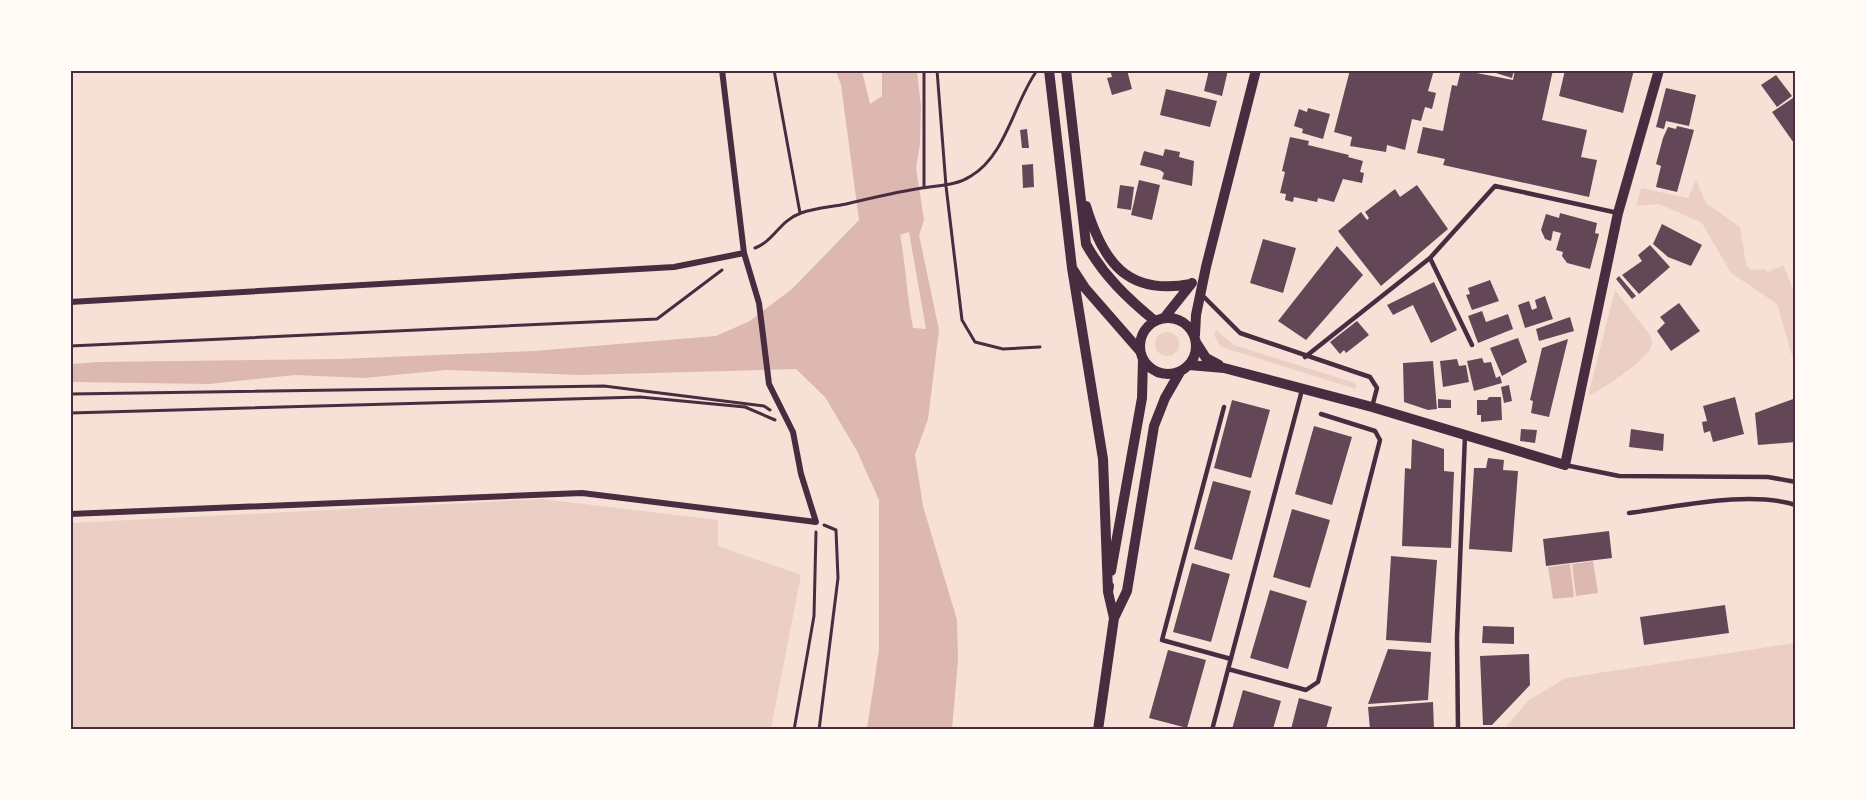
<svg xmlns="http://www.w3.org/2000/svg" width="1866" height="800" font-family="'Roboto Condensed',sans-serif">
	<style>
		.green { fill: #ebcfc5 }
		.water { fill: #dcb8b0; fill-rule: evenodd }
		.building { fill: #644757 }
		.lines { fill: none; stroke-linecap: round; stroke-linejoin: round }
		.path { stroke: #4a2c40; stroke-width: 3 }
		.service { stroke: #4a2c40; stroke-width: 4.5 }
		.minor { stroke: #4a2c40; stroke-width: 6 }
		.tertiary { stroke: #4a2c40; stroke-width: 10 }
		.neatline { fill: none; stroke: #4a2c40; stroke-width: 2 }
	</style>
	<rect width="100%" height="100%" fill="#f7e1d7"/>
	<path class="green" d="M1696,180l10,23 34,24 6,37 4,6 14,-1 4,3 15,-7 12,28v73l-18,-62 -46,-31 -29,-50 -43,-19 -23,2 5,-18 47,10z
		M1615,290l35,45c2,4 3,9 0,14 -7,13 -48,41 -62,47z
		M1216,330l18,15 121,38 1,6 -135,-42 -7,-12z
		M1155 344a12 12 0 1 1 24 0a12 12 0 1 1-24 0Z
		M542,499l176,21v26l83,29 -30,154h-700v-206z
		M1795,643v86h-291l25,-29 37,-22z"/>
	<path class="water" d="M836,71h26l8,33 12,-8v-25h35l4,35 -1,38 -4,24 8,52 -5,15 20,95 -11,89 -13,36 8,51 34,114 1,40 -6,69h-85l12,-79v-150l-22,-49 -32,-54 -29,-28 -215,6 -135,-5 -82,8 -69,-3 -86,9 -138,-2v-18l28,-2 240,-3 194,-8 183,-15 34,-15 42,-32 67,-69 -18,-135zM909,232l17,97 -13,-1c-6,-31 -7,-62 -13,-93z
		M1593,561l5,32 -22,3 -4,-32z
		M1570,564l4,33 -21,2 -5,-32z"/>
	<path class="building" d="M1110,70h17l5,19 -20,6 -5,-17 5,-1z
		M1209,70h19l-6,26 -18,-5z
		M1350,70h84l-6,21 8,2 -4,16 -7,-2 -4,14 -9,-2 -7,31 -18,-5 -1,7 -36,-6 2,-9 -18,-5z
		M1461,70l52,10 2,-10h38l-11,50 45,10 -6,27 16,3 -8,37 -146,-32 2,-6 -28,-6 6,-26 20,4 9,-46 5,1z
		M1486,70h28l-2,8z
		M1565,70h69l-11,43 -64,-17z
		M1776,75l16,21 -15,11 -16,-22z
		M1666,88l30,7 -7,31 -23,-5 -2,8 -8,-2z
		M1166,89l51,12 -7,26 -50,-12z
		M1796,96v50l-24,-34z
		M1308,108l22,6 -7,25 -21,-6 1,-4 -9,-3 5,-17 8,3z
		M1677,126l17,4 -17,62 -21,-5 5,-21 -5,-2 7,-26 5,-11 8,2z
		M1027,129l2,19h-7l-2,-18z
		M1290,137l19,4 -1,4 41,10 -1,2 15,4 -3,11 4,1 -2,10 -19,-4 -9,23 -16,-4 -1,4 -23,-5 -1,5 -8,-2 1,-6 -6,-1 5,-21 -3,-1z
		M1165,149l15,3 -1,5 15,4 -2,25 -30,-7 2,-6 -4,-3 -20,-5 4,-14 19,5z
		M1033,164l1,23 -11,1 -1,-23z
		M1139,180l21,5 -8,35 -21,-5z
		M1120,185l14,2 -3,23 -14,-2z
		M1417,185l31,44 -67,57 -43,-55 23,-19 6,8 2,-2 -4,-6 30,-23 5,8z
		M1560,213l37,10 -2,10 4,1 -9,35 -23,-6 -5,-7 1,-4 -7,-2 5,-17 -8,-2 -2,10 -6,-2 -4,-9 5,-16 13,4z
		M1662,224l40,21 -11,21 -23,-9 -15,-13z
		M1263,239l33,9 -13,45 -33,-10z
		M1650,245l20,22 -31,27 -17,-19 20,-14 -4,-6z
		M1337,246l26,29 -57,65 -28,-19z
		M1619,276l17,20 -4,3 -16,-20z
		M1490,280l9,21 -27,9 -6,-15 4,-1 -2,-6z
		M1434,282l23,48 -26,13 -18,-38 -20,10 -6,-10z
		M1545,296l8,23 -28,9 -7,-23 11,-4 3,9 5,-2 -2,-8z
		M1679,303l21,28 -29,20 -14,-20 8,-8 -5,-6z
		M1482,311l4,11 22,-8 5,15 -35,14 -10,-27z
		M1570,317l4,14 -35,10 -3,-12z
		M1357,321l12,14 -23,18 -2,-3 -4,4 -10,-12z
		M1518,338l9,24 -25,14 -12,-28z
		M1568,339l-19,78 -18,-4 2,-12 -3,-1 12,-52z
		M1482,358l2,5 7,-1 5,16 4,-2 2,7 -28,8 -7,-30z
		M1457,359l2,7 7,-1 3,17 -26,5 -3,-26z
		M1433,361l4,48 -9,1 -24,-8 -1,-39z
		M1509,385l3,16 -8,2 -3,-16z
		M1489,397h12l1,23 -21,2v-7h-4v-15h10z
		M1735,397l9,37 -31,8 -3,-11 -6,2 -2,-11 5,-1 -4,-15z
		M1796,398v44l-38,3 -3,-32z
		M1438,399l13,1v8h-13z
		M1232,400l38,10 -19,68 -37,-10z
		M1314,426l38,11 -20,68 -37,-11z
		M1521,429l16,1 -2,13 -15,-2z
		M1631,429l33,5 -1,17 -34,-4z
		M1412,439l32,10v22l10,1 -3,76 -49,-2 3,-78 6,1z
		M1488,458l16,2 -1,10 15,1 -6,81 -43,-3 5,-81h12z
		M1213,481l38,10 -19,69 -38,-11z
		M1292,509l38,11 -20,68 -37,-11z
		M1609,531l3,27 -66,8 -3,-27z
		M1391,556l46,4 -6,83 -45,-3z
		M1192,563l38,11 -19,68 -38,-10z
		M1270,590l37,11 -19,68 -38,-11z
		M1725,605l4,28 -85,12 -4,-28z
		M1483,626l31,1v17l-32,-1z
		M1388,649l43,3 -3,48 -60,4z
		M1168,650l38,10 -19,68 -38,-10z
		M1529,654l1,31 -38,40h-9l-3,-69z
		M1243,690l38,11 -8,28h-41z
		M1299,698l33,9 -6,22h-35z
		M1433,702l1,27h-64l-2,-22z"/>
	<g class="lines">
		<path class="path" d="M774,70l26,143
			M937,70l9,116 16,134 13,22 28,7 37,-2
			M924,187v-117
			M755,248c20,-8 24,-27 46,-35 14,-5 30,-6 45,-9 25,-6 51,-12 76,-16 17,-3 34,-2 49,-12 35,-21 43,-73 65,-104
			M70,346l587,-27 65,-49
			M70,394l534,-8 160,20 6,4
			M70,413l570,-16 105,10 30,13
			M794,730l20,-114 2,-84
			M819,730l19,-152 -2,-48 -12,-5"/>
		<path class="service" d="M1430,258l42,87
			M1201,294l39,39 130,44 7,11 -5,19
			M1305,357l125,-99 65,-72 123,27
			M1224,407l-62,233 69,19
			M1565,465l54,11 149,1 28,5
			M1629,513c49,-6 119,-23 167,-8
			M1228,669l78,21 12,-8 62,-242 -5,-9 -54,-17
			M1212,730l90,-340
			M1458,730l-1,-93 8,-202"/>
		<path class="minor" d="M70,302l604,-35 70,-14
			M70,514l512,-21 234,29 -15,-48 -8,-42 -24,-48 -10,-81 -15,-50 -22,-183"/>
		<path class="tertiary" d="M1049,70l23,198 13,20 55,63
			M1066,70l20,174c17,31 41,54 69,77
			M1086,206c17,56 41,90 105,78
			M1072,268l31,191 5,133
			M1140 346a28 28 0 1 1 56 0a28 28 0 1 1-56 0Z
			M1164,318l28,-35
			M1195,335l1,-20 10,-48 50,-197
			M1197,344l9,14 13,7
			M1189,365l35,3 148,39 193,58 53,-252 41,-143
			M1111,571l31,-173 1,-39
			M1109,586l-1,6 6,26
			M1098,730l16,-112 13,-27 27,-165 11,-28 15,-26"/>
	</g>
	<rect width="1866" height="800" fill="none" stroke="#fffaf5" stroke-width="144"/>
	<rect x="72" y="72" width="1722" height="656" class="neatline"/>
</svg>
